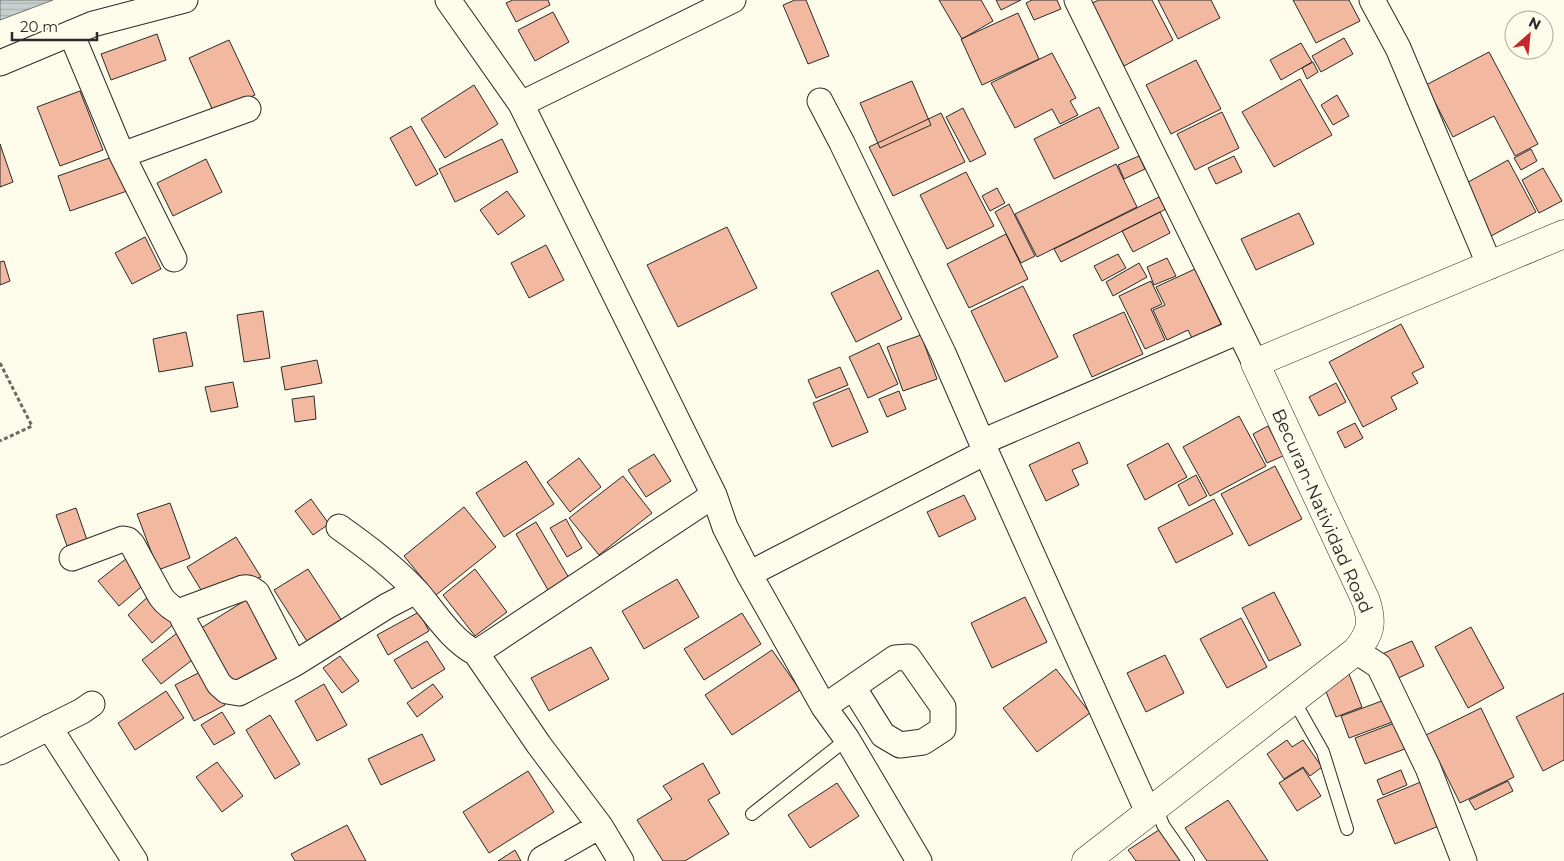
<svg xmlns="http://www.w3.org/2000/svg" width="1564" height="861" font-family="Montserrat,sans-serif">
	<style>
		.water { fill: url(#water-rules); stroke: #74746e }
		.building { fill: #f2b8a0; stroke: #2b2b2b }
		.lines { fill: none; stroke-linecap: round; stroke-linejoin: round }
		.lane-casing { stroke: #2b2b2b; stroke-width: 14 }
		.street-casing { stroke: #2b2b2b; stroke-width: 27 }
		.secondary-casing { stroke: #2b2b2b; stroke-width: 29 }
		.path { stroke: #6a6964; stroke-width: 3; stroke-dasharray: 4 2.5; stroke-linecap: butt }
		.lane { stroke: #fdfbea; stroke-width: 12 }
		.street { stroke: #fdfbea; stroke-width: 25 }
		.secondary { stroke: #fdfbea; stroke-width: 28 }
		.labels { text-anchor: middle; stroke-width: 4; stroke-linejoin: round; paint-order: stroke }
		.street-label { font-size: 18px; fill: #2b2b2b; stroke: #fdfbea }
	</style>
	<defs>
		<pattern id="water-rules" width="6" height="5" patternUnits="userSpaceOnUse" patternTransform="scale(1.25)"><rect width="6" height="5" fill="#c7d0d0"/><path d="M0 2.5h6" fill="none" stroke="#abb3b3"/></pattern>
	</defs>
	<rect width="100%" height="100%" fill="#fdfbea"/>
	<path class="water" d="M0,0h53l-53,20z"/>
	<path class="building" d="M513,0h35l2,5 -34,17 -10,-19z
		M795,0h11l23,56 -21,8 -25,-59z
		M939,0h42l12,21 -31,18z
		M996,0h25l-20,10z
		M1032,0h25l4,9 -27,11 -8,-17z
		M1099,0h53l21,40 -49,26 -34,-62z
		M1158,0h53l9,18 -42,21z
		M1293,0h56l11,21 -44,22z
		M553,12l16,30 -34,19 -17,-31z
		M1018,13l21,46 -57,26 -21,-46z
		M157,34l9,26 -55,20 -10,-26z
		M1344,38l9,16 -32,18 -9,-16z
		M229,40l26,55 -41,18 -25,-55z
		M1301,43l11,19 -31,18 -11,-20z
		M1489,52l49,92 -23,12 -21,-40 -41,21 -27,-52z
		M1052,53l24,45 -6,3 8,14 -18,9 -8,-15 -37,19 -24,-45z
		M1196,60l25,49 -50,25 -25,-49z
		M1313,62l5,10 -11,7 -5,-11z
		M1300,79l32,56 -58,32 -32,-55z
		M912,81l19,44 -51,23 -20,-45z
		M474,85l24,39 -53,34 -24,-39z
		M80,91l23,59 -43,16 -23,-59z
		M1337,95l12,21 -16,9 -12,-20z
		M1099,107l20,41 -65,31 -20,-40z
		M963,108l23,46 -16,8 -24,-45z
		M1222,112l17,36 -44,22 -18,-36z
		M941,113l24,49 -72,34 -24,-49z
		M411,126l27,48 -22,12 -26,-48z
		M502,139l16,33 -63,30 -16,-33z
		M0,144l13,38 -13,5z
		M1531,149l6,12 -16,9 -7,-12z
		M118,155l12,35 -60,21 -12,-35z
		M1139,156l6,13 -21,10 -6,-14z
		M1234,156l8,16 -26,12 -8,-16z
		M206,159l16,33 -49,24 -16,-33z
		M1508,160l28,52 -45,24 -28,-51z
		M1116,164l21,43 -100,50 -22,-43z
		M1543,168l19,33 -23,12 -17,-33z
		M966,172l28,54 -47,23 -27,-54z
		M997,188l8,15 -15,8 -8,-15z
		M507,191l18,25 -27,19 -18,-25z
		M1159,197l7,12 -105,53 -7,-13z
		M1009,204l26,52 -14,7 -26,-51z
		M1160,212l10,21 -37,19 -11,-21z
		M1299,213l15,31 -58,26 -15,-31z
		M727,227l30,61 -79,39 -31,-62z
		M1006,234l22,45 -59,29 -22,-44z
		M145,237l16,32 -29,15 -17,-31z
		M546,245l18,35 -35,18 -18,-35z
		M1118,254l8,14 -24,13 -8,-15z
		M1167,258l9,18 -22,9 -7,-18z
		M4,261l6,20 -10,4v-23z
		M1139,263l8,14 -34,19 -7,-14z
		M1195,269l26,55 -29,14 -4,-8 -21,10 -14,-30 12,-5 -9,-18z
		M878,270l24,49 -46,23 -25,-49z
		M1151,281l11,23 -11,5 14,31 -20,9 -26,-53z
		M1023,286l35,71 -53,25 -34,-71z
		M263,311l7,47 -26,4 -7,-47z
		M1124,312l19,42 -51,23 -19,-42z
		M1401,324l23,43 -12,6 6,10 -27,14 6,12 -34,18 -34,-65z
		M186,332l7,34 -34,6 -6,-33z
		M921,335l16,44 -34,12 -16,-44z
		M879,343l19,41 -30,14 -19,-41z
		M317,360l5,23 -37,7 -4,-23z
		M840,367l8,18 -32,13 -8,-18z
		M233,382l5,25 -27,5 -6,-25z
		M1336,383l10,19 -27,14 -10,-19z
		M849,388l19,44 -36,15 -19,-44z
		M899,391l7,18 -19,8 -8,-18z
		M314,396l2,23 -21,3 -3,-23z
		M1239,416l27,50 -56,30 -27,-49z
		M1355,423l8,15 -18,10 -8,-16z
		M1268,426l15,30 -16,7 -14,-29z
		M1079,442l9,21 -16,7 7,15 -33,16 -17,-36z
		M1168,443l19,34 -42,23 -18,-35z
		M654,454l17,27 -25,16 -18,-27z
		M579,458l22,29 -31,25 -23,-30z
		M526,461l28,43 -50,33 -28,-44z
		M1275,466l27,53 -53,27 -28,-52z
		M1196,475l11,21 -18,10 -11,-21z
		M623,476l29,37 -53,42 -30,-37z
		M964,495l12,24 -37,18 -12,-25z
		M311,499l18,25 -16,11 -18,-24z
		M1214,499l19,35 -57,29 -18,-35z
		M170,503l20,55 -32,12 -21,-56z
		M464,507l32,40 -60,48 -32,-39z
		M76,508l11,32 -20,6 -11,-31z
		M566,519l16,29 -15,9 -17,-29z
		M536,522l33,56 -21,12 -32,-56z
		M236,537l25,40 -55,21 -19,-31z
		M127,558l20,24 -28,24 -21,-25z
		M308,569l38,58 -34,22 -38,-59z
		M475,569l32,43 -32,24 -32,-41z
		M677,579l22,38 -55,32 -22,-38z
		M1274,592l27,53 -32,16 -27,-53z
		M151,594l25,28 -24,21 -24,-28z
		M1025,597l22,45 -55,26 -21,-45z
		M249,598l36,65 -49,27 -38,-60z
		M419,612l10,19 -41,24 -11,-20z
		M742,613l19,31 -57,36 -20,-31z
		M1241,618l26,49 -40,21 -27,-49z
		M1471,627l33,61 -36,20 -33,-61z
		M181,630l19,24 -39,30 -19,-24z
		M427,641l18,28 -33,20 -18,-29z
		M1412,641l12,25 -30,14 -12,-26z
		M591,647l18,32 -60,32 -18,-33z
		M772,650l28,40 -68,45 -27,-40z
		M1165,655l19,38 -38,19 -19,-39z
		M340,656l19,25 -17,12 -19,-25z
		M206,669l19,36 -31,16 -19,-36z
		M1056,669l34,44 -53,39 -34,-44z
		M1349,674l13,33 -26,10 -13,-33z
		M324,684l23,41 -30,16 -22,-40z
		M433,684l10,13 -26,20 -10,-14z
		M166,691l18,27 -49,32 -17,-27z
		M1564,693v67l-21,11 -27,-54z
		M1390,698l8,22 -49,18 -8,-22z
		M1481,708l33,69 -54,26 -34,-68z
		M222,712l13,21 -21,12 -13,-20z
		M270,715l30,49 -25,15 -29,-49z
		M1400,721l10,26 -45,17 -10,-26z
		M422,734l13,26 -54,25 -13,-26z
		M1287,740l5,7 11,-7 19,27 -12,9 -7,-9 -19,12 -17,-25z
		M217,762l26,34 -21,16 -26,-35z
		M703,763l17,30 -12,7 21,34 -44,27h-22l-26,-41 35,-21 -9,-13z
		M1303,768l18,28 -24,15 -18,-28z
		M1401,770l6,15 -24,10 -6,-15z
		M528,771l26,41 -65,41 -26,-41z
		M1428,779l18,44 -51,21 -18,-44z
		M1508,781l5,10 -38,19 -6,-10z
		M837,783l22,33 -49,32 -22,-33z
		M1228,800l40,61h-61l-22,-33z
		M347,825l19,36h-71l-4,-7z
		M1162,828l21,33h-47l-8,-11z
		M515,850l6,11h-23z"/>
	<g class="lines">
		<defs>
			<path id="lane" d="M1293,699l30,53 24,77
				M1156,806l7,19 25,36
				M752,814l95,-75"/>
			<path id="street" d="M448,0l73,104 193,391 11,32 24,47 75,133 23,32 72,122
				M1077,0l178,363
				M1372,0l26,48 92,218
				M71,33l51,122 52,104
				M0,63l93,-39 92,-24
				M820,101l22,42 101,210 43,99 162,360
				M521,104l212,-104
				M122,155l126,-46
				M982,442l257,-111
				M339,527c28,20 55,40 78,65 18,21 34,48 59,61l63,92 61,81 21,35
				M72,558l51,-19 5,1 4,4 29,53c6,8 13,13 22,17
				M749,574l237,-122
				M1356,651l23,15 49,102 36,93
				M476,653l238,-158
				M294,664l-37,-71c-5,-4 -8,-6 -14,-5l-57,21 -3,5v5l36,65 8,7 12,2 55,-29 93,-58 29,-15
				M824,707l71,-49 13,-1 35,50v22l-20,13 -23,3 -17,-10 -30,-48
				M49,727l86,134
				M0,752l82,-41 10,-7
				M541,861l1,-2 58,-33"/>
			<path id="secondary" d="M1086,861l270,-210c15,-18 17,-28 10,-50l-111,-238 309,-129"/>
		</defs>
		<use href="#lane" class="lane-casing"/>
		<use href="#street" class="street-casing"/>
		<use href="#secondary" class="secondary-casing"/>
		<path class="path" d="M0,363l32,63 -32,15"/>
		<use href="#lane" class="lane"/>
		<use href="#street" class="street"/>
		<use href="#secondary" class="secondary"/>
	</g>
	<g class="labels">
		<g class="street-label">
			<text transform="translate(1322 511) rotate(66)" y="6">Becuran-Natividad Road</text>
		</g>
	</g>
	<g transform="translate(1529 35) rotate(27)"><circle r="24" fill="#fdfbea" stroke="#a9a89e"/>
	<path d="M0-4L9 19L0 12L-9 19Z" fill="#c62828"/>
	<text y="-8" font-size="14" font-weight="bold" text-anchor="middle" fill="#2b2b2b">N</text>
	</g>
	<path d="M12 32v8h85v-8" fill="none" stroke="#2b2b2b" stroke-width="2.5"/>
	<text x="20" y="32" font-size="15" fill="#2b2b2b" stroke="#fdfbea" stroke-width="4" paint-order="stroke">20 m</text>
</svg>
